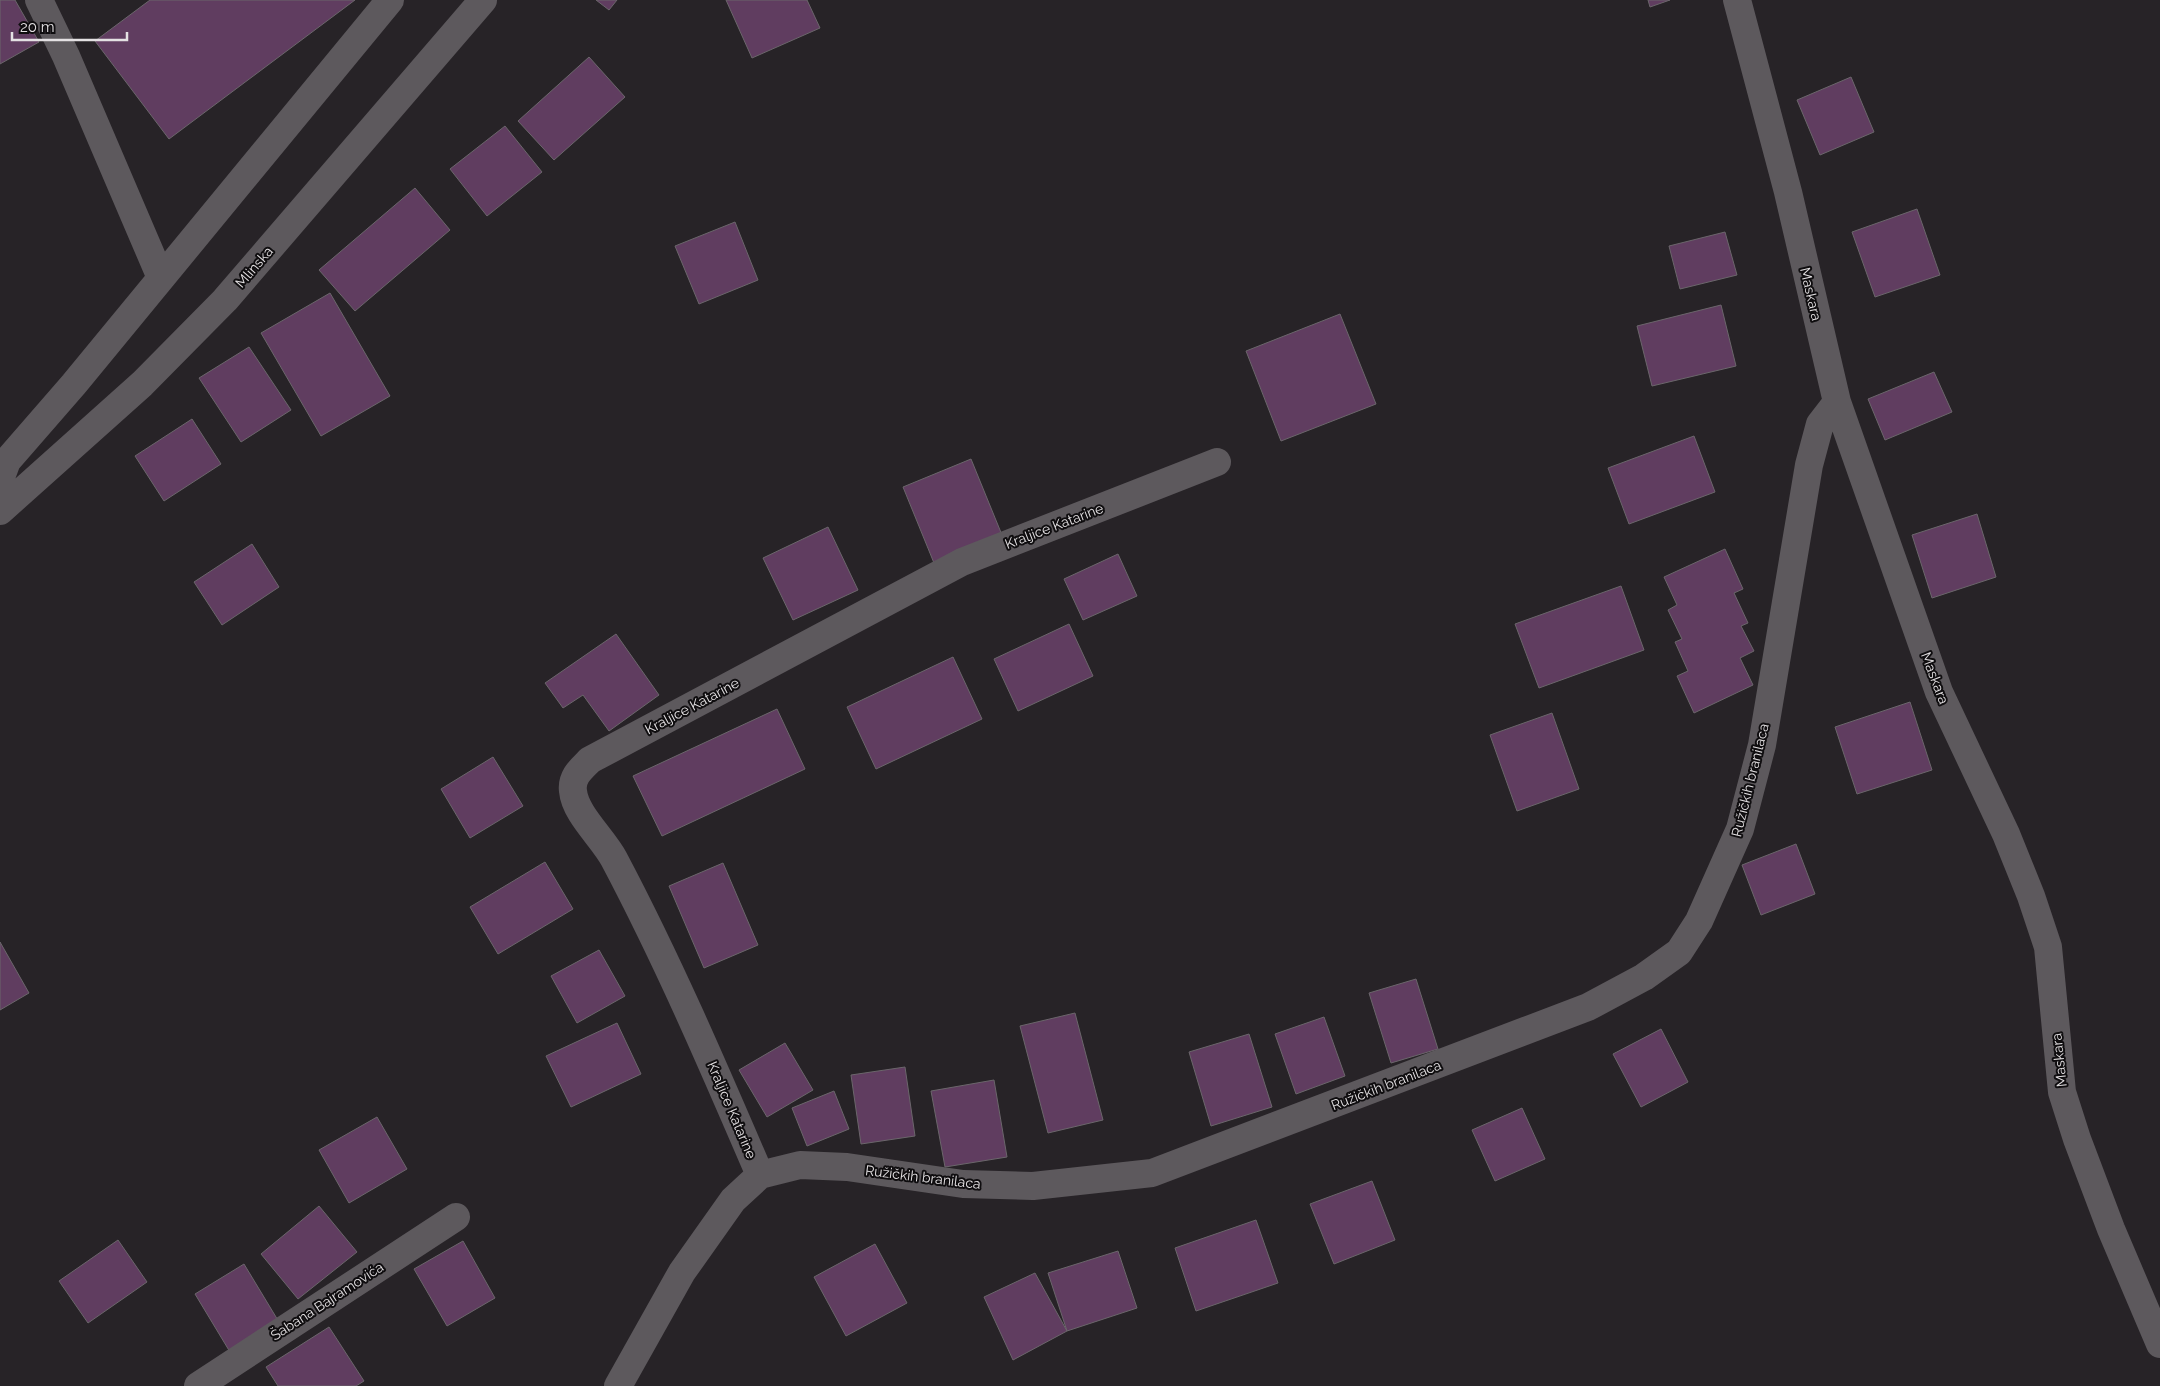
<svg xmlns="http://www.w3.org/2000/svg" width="2160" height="1386" font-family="Raleway,sans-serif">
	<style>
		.building { fill: #603d60; stroke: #6b666b }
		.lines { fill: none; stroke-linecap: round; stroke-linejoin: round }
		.minor { stroke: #5d595d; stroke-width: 28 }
		.labels { text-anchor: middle; stroke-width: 4; stroke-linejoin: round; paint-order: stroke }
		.street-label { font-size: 14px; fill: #e4e1e3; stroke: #0f0d0f }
	</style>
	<rect width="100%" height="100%" fill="#272327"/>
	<path class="building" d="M0,0h15l24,42 -39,22z
		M150,0h205l-186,139 -74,-98z
		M596,0h21l-8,10z
		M726,0h81l13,28 -68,30z
		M1648,0h22l-20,7z
		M589,57l36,40 -71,63 -36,-39z
		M1851,77l23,55 -54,23 -23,-55z
		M505,126l37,46 -55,44 -37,-47z
		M415,188l35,42 -95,81 -36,-41z
		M1917,209l23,66 -65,22 -23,-65z
		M735,222l23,58 -59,24 -24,-58z
		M1725,232l12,43 -57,14 -11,-43z
		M330,293l60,103 -69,40 -60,-103z
		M1721,305l15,61 -84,20 -15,-60z
		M1340,314l36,90 -95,37 -35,-90z
		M249,347l42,63 -50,32 -42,-64z
		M1934,372l18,40 -67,28 -17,-41z
		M192,419l29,45 -57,37 -29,-45z
		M1694,436l21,56 -86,32 -21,-56z
		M971,459l31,76 -68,28 -31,-76z
		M1977,514l19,63 -64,21 -20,-63z
		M828,527l30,63 -65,30 -30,-62z
		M252,544l27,43 -57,38 -28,-43z
		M1725,549l18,40 -9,4 14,30 -7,3 13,25 -14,7 13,27 -59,28 -17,-37 11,-5 -13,-29 7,-3 -14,-29 9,-5 -13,-28z
		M1118,554l19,42 -54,24 -19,-41z
		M1621,586l23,64 -105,38 -24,-64z
		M1069,624l24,52 -75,35 -24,-52z
		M616,634l43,61 -50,36 -26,-36 -20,13 -18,-25z
		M953,657l29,62 -106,50 -29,-62z
		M1910,702l22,68 -75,24 -22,-67z
		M777,709l28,60 -143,67 -29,-60z
		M1552,713l27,76 -62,22 -27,-76z
		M493,757l30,49 -53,32 -29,-49z
		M1796,844l19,50 -54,21 -19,-50z
		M545,862l28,47 -75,45 -28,-47z
		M723,863l35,82 -54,23 -35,-82z
		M0,942l29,51 -29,17z
		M599,950l26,46 -48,27 -26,-47z
		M1416,979l22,70 -47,14 -22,-70z
		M1075,1013l28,107 -55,13 -28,-107z
		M1324,1017l21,59 -49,18 -21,-60z
		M617,1023l24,51 -70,33 -25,-51z
		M1661,1029l27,53 -47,25 -28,-53z
		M1249,1034l23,73 -61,19 -22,-74z
		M785,1043l28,47 -46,27 -28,-47z
		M905,1067l10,69 -54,8 -10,-69z
		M994,1080l13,77 -62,10 -14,-76z
		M834,1091l15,38 -42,17 -15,-38z
		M1522,1108l23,51 -50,22 -23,-51z
		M377,1117l30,52 -58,34 -30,-53z
		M1372,1181l23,59 -61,24 -24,-60z
		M319,1206l38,46 -59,47 -37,-45z
		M1256,1220l22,63 -82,28 -21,-63z
		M118,1240l29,42 -59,41 -29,-42z
		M463,1241l32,57 -48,28 -33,-57z
		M875,1244l32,59 -61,33 -32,-59z
		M1118,1251l19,57 -70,23 -19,-58z
		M244,1264l35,58 -49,30 -35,-58z
		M1035,1273l32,58 -54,29 -29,-63z
		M329,1327l35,54 -8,5h-78l-12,-19z"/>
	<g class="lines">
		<path class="minor" d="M39,0l27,56 95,222
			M1737,0l51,192 49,210 102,290 67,142 25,62 17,51 14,145 15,47 34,90 49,115
			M0,480l7,-19 67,-77 316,-384
			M0,511l142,-127 83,-84 258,-300
			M760,1175c-46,-107 -92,-214 -146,-316 -11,-21 -39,-45 -41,-68 -2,-14 8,-22 17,-31l372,-198 255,-100
			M198,1386l258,-169
			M618,1386l64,-114 51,-72 27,-25 40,-10 47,2 116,17 70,2 119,-13 436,-166 56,-30 35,-25 20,-31 41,-92 22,-84 47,-280 11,-41 17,-22"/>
	</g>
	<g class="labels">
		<g class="street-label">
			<text transform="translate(254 267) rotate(-49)" y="5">Mlinska</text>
			<text transform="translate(1811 294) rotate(77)" y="5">Maskara</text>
			<text transform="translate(1054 526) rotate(-21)" y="5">Kraljice Katarine</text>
			<text transform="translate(1935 678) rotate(69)" y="5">Maskara</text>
			<text transform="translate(692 706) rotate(-28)" y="5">Kraljice Katarine</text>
			<text transform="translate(1750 780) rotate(-76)" y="5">Ružičkih branilaca</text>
			<text transform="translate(2059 1060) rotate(-96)" y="5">Maskara</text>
			<text transform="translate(1386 1085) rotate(-21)" y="5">Ružičkih branilaca</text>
			<text transform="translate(732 1110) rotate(67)" y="5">Kraljice Katarine</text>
			<text transform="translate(923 1177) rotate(7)" y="5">Ružičkih branilaca</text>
			<text transform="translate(327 1301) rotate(-33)" y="5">Šabana Bajramovića</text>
		</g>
	</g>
	<path d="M12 32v8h115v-8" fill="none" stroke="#e4e1e3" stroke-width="2.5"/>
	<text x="20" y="32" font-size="15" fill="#e4e1e3" stroke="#0f0d0f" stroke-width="4" paint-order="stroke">20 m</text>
</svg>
